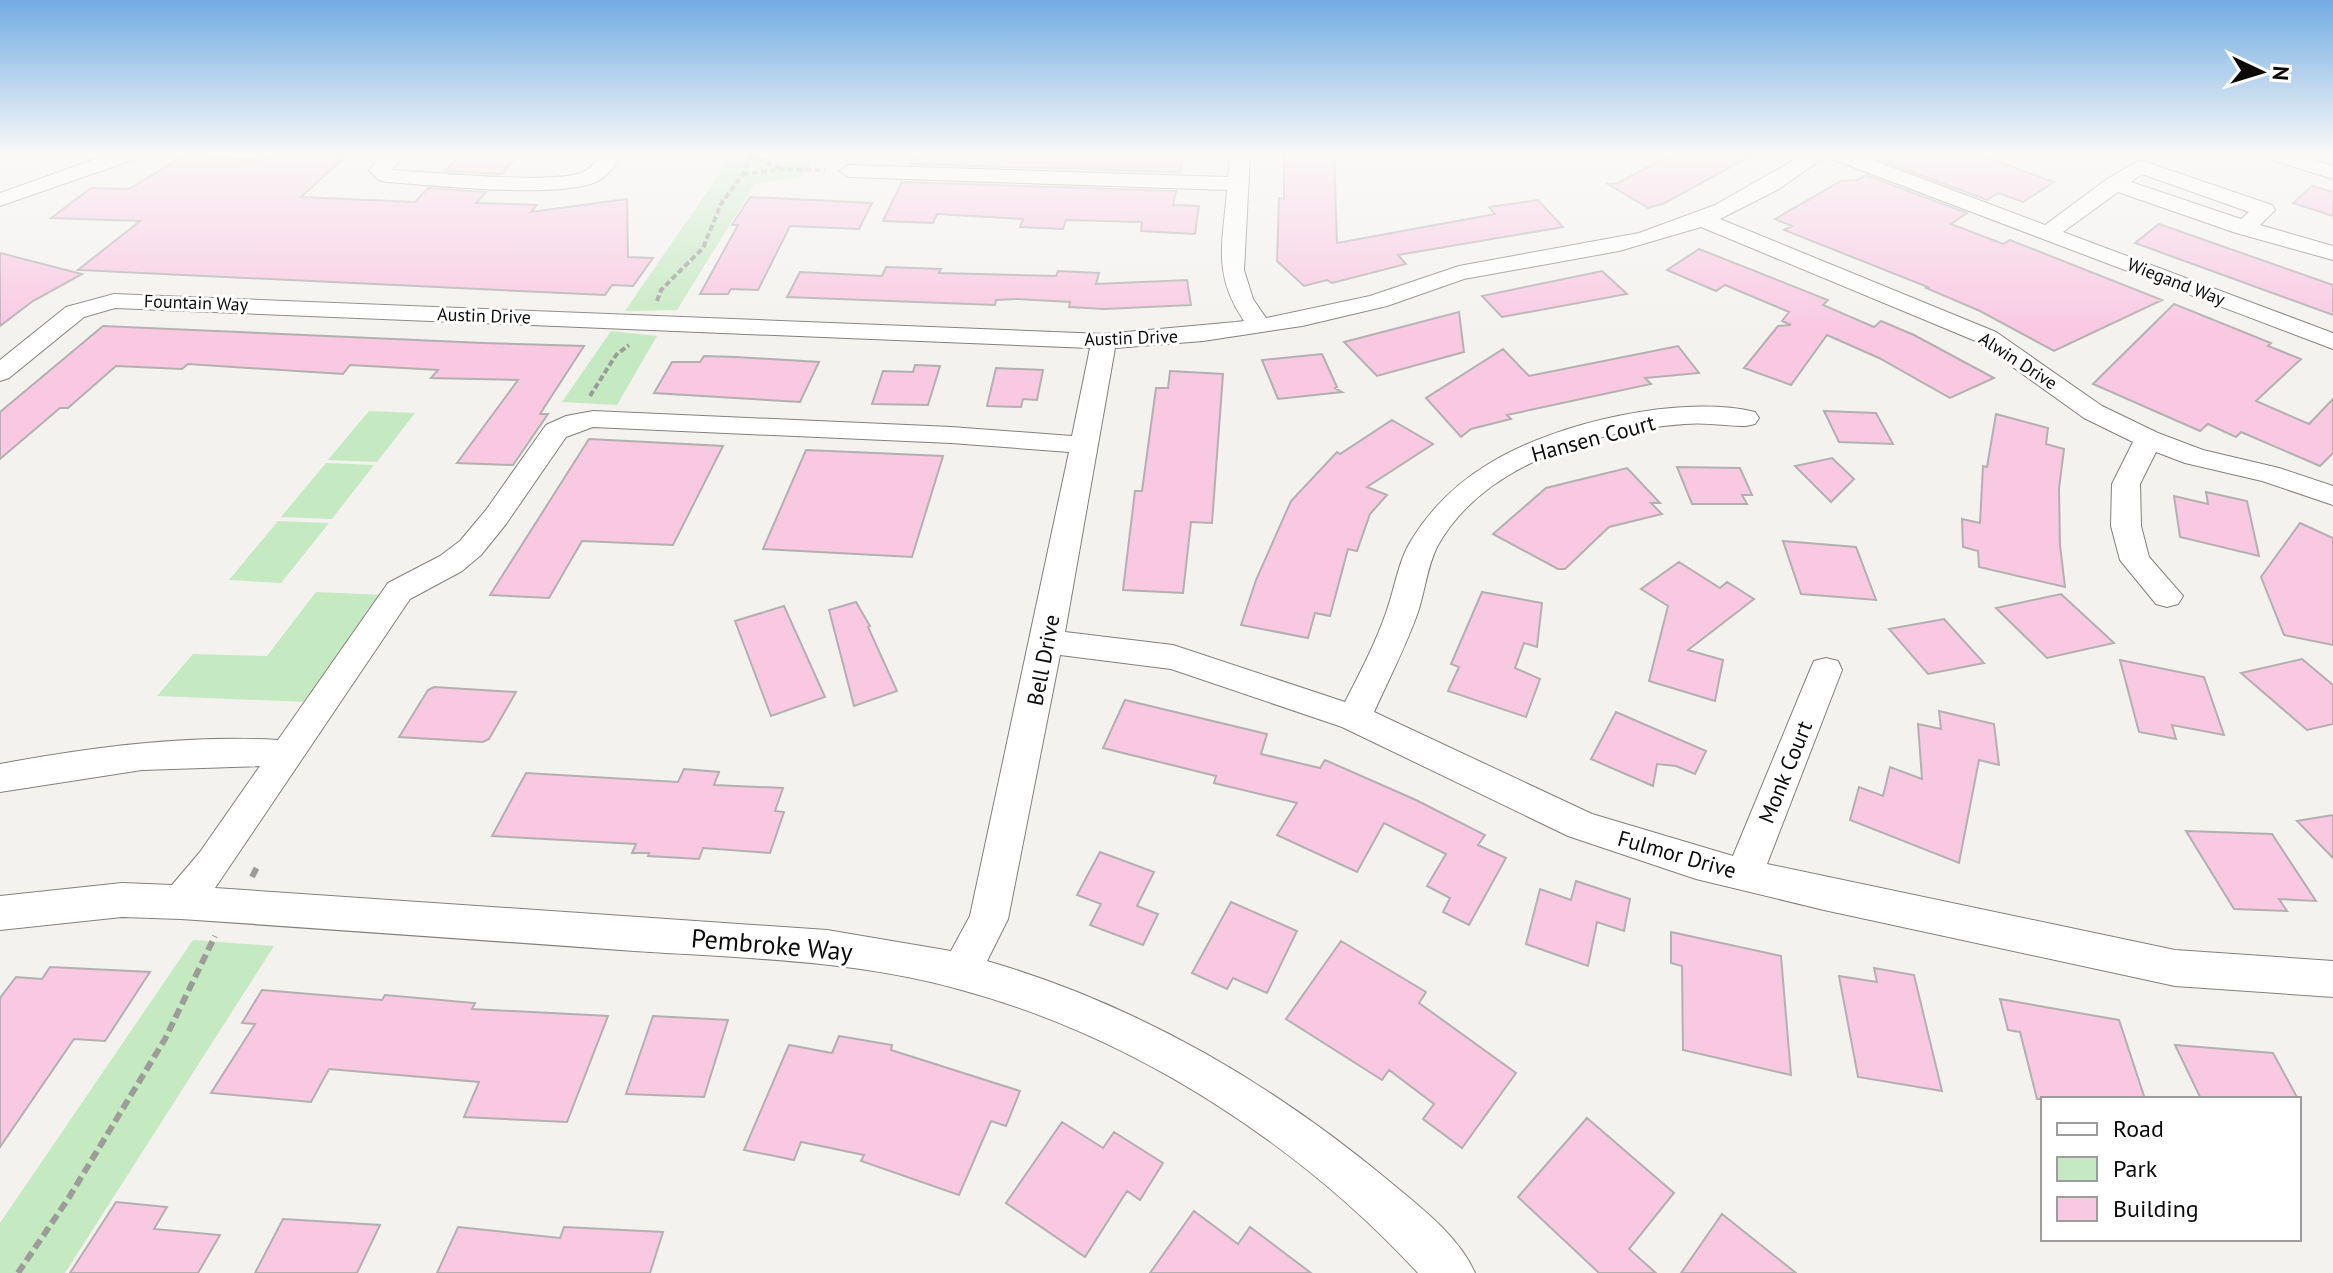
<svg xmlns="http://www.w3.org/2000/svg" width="2333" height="1273" font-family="'PT Sans',sans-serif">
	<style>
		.green { fill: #c5e9c1 }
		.building { fill: #f9c8e1; stroke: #b3b0b1; stroke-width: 2 }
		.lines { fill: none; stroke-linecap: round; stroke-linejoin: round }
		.minor-casing { stroke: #82817e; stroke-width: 2 }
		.path-far1 { stroke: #9d9c99; stroke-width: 4; stroke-dasharray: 6 3; stroke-linecap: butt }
		.path { stroke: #9d9c99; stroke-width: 6; stroke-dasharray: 10 5; stroke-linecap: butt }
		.minor { fill: #fff; fill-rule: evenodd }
		.labels { text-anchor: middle; stroke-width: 6; stroke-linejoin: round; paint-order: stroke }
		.far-street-label { font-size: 18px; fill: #0c0b0a; stroke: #fff }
		.street-label { font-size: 22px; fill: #0c0b0a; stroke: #fff }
		.near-street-label { font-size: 26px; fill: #0c0b0a; stroke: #fff }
	</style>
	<rect width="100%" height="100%" fill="#f4f2ef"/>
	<path class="green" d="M732,155h59l20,7 -8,15 -48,7 -78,126 -52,1z
		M611,331l46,5 -40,69 -55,-3z
		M369,411l46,2 -38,49 -49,-2z
		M326,463l48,2 -42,54 -51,-2z
		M278,521l51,2 -48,60 -52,-3z
		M316,592l68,3 -76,107 -151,-6 36,-42 74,2z
		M193,940l81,6 -209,327h-65v-50z"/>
	<path class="building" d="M185,155l78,6 6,-6h78l-46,42 114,5 13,-14 58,4 -10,11 61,2 -6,7 96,-13 1,58 25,1 -20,28 -21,-1 -7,10 -527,-25 62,-49 -89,-3 40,-30 38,1z
		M460,155h58l-16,19 -57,-3z
		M915,155h268l-3,17 -269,-8z
		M1284,155h50l3,88 158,-29 -6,-7 49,-7 25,27 -165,28 8,9 -74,19 -5,-3 -23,6 -27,-25 2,-63 5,1z
		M1671,155h81l-87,48 -17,5 -40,-24 10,-1z
		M1900,155h80l74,27 -31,20 -25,-9 -11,7 -99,-37z
		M1866,175l101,38 -16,11 52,20 7,-4 152,60 -108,51 -74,-40 -54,-23 2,-1 -144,-57 8,-4 -17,-7 66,-38 16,-1z
		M902,182l274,9 -3,14 26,1 -4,28 -54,-3 1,-9 -76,-2 -3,9 -43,-2 3,-8 -86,-5 -4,9 -50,-2z
		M2312,186l21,6v24l-40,-13z
		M750,197l122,6 -13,26 -69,-3 -32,64 -27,-1 -3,5h-28l38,-69h-6z
		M2159,224l174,61v30l-198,-72z
		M1699,249l129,51 -5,5 51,22 7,-6 33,14 80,43 -44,20 -71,-40 -52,-23 -36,50 -47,-17 34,-42 13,-1 -9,-4 7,-9 -64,-27 -9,6 -49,-21z
		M0,253l82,21 -49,27 -33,25z
		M886,267l55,2 -2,4 117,3 2,-5 41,2 -3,11 91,-4 4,25 -87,4 -35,-2 1,-5 -53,-3 -21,1 -1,5 -208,-8 13,-25 82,4z
		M1602,271l25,23 -125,23 -20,-21z
		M2174,304l97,39 -3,3 33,13 -45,42 53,23 24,-25v54l-13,13 -79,-34 -5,5 -28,-13 -8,7 -107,-47z
		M1459,312l5,40 -87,24 -33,-34z
		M103,326l380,17 101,3 -44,68h8l-35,51 -56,-2 61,-83 -87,-2 7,-8 -88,-5 -7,9 -155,-10 -6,5 -66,-3 -48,42h-8l-60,51v-47z
		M1678,346l21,27 -54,5 6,6 -144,31 4,4 -40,10 -10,8 -35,-39 77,-49 26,27z
		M1322,354l15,33 -2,1 7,4 -64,7 -16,-39z
		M704,356l32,1 83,5 -19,40 -146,-9 18,-31h28z
		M915,365l25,1 -12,39 -56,-1 11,-33 30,1z
		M996,368l47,2 -6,30 -14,-1 -2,8 -34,-1z
		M1170,371l53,3 -11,149 -21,-1 -8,71 -60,-3 12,-99h7l14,-103h12z
		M1824,411l52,2 17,31 -54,-2z
		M1996,414l52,14 -2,16 18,5 -5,40 1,56 5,42 -86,-20 -1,-16 -15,-4 -1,-28 18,4 3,-57 4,1z
		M1392,420l41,24 -66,43 20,8 -17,19 -13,37 -9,-2 -18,67 -15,-3 -7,25 -67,-13 15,-45 35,-79 46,-49 3,2z
		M589,439l134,7 -50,99 -91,-4 -33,57 -59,-3z
		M806,450l137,6 -31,101 -149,-8z
		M1832,458l22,21 -23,23 -36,-36z
		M1677,467l63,1 12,27h-10l5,9h-55z
		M1627,468l33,35h-9l11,11 -53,13 -44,42h-7l-65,-35 53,-46z
		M2206,492l41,9 12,55 -79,-19 -6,-41 34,8z
		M2300,523l33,15v107l-49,-10 -23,-58z
		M1783,541l73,6 20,53 -75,-6z
		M1679,562l41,26 7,-6 27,17 -66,51 35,10 -8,41 -66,-20 19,-75 -27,-17z
		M1482,592l60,11 -5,44 -13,-4 -9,25 25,11 -14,38 -78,-26 11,-24 -8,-3z
		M2061,594l53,49 -67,15 -51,-50z
		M856,602l14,24 -2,1 29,64 -43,15 -25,-96z
		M784,606l41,91 -54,19 -36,-95z
		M1944,619l40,44 -56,11 -39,-45z
		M2302,659l31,26v39l-26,6 -66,-57z
		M2120,660l84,17 20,58 -52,-10 4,14 -37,-7z
		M434,687l82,5 -27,47 -6,3 -84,-5 29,-47z
		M1125,700l142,34 -6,20 59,14 5,-8 91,40 69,35 -7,10 28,13 -37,67 -26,-13 7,-14 -23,-12 19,-32 -62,-31 -27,49 -80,-37 20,-32 -83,-20 2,-7 -113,-28z
		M1939,711l55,13 5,41 -20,-5 -20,103 -109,-43 9,-33 24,9 7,-29 32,12 -4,-55 23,5z
		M1616,712l90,39 -11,23 -19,-8 -19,-2 -4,22 -62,-27z
		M684,769l35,3 -5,13 69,3 -8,23 9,1 -14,41 -67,-5 -4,11 -51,-3 1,-3h-17l4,-9 -144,-8 34,-63 152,9z
		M2333,815v43l-36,-37z
		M2186,831l86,3 44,67 -37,-2 8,12 -53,-2z
		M1100,852l54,20 -17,34 21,8 -15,31 -53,-20 11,-21 -24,-9z
		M1576,881l54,18 -6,32 -27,-9 -9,44 -62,-22 14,-55 31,11z
		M1231,902l66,29 -30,62 -34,-15 -6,11 -35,-16z
		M1671,932l110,24 10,119 -108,-25 -1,-84 -11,-3z
		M1341,941l85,51 -7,11 97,70 -54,75 -39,-29 11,-15 -45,-34 -7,10 -96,-61z
		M50,967l100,5 -45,69 -31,-2 -74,108v-149l16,-21 26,2z
		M1874,968l40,7 28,116 -84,-14 -19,-101 38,6z
		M262,990l120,10 3,-5 90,8 -3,6 136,7 -41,106 -103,-5 15,-35 -150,-13 -18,33 -100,-9 44,-69 -13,-1z
		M2000,999l119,21 26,79h-108l-17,-67 -12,-2z
		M653,1016l75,4 -24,77 -78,-3z
		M839,1036l53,9 -1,5 129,41 -14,35 -15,-5 -32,74 -98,-34 3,-6 -63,-13 -7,18 -50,-10 45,-105 43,8z
		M2175,1045l98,8 25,46h-97z
		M1587,1118l87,75 -45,56 27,24h-57l-81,-76z
		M1062,1122l41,26 11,-16 49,31 -23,37 -13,-9 -42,66 -79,-54z
		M116,1202l51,5 -13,22 66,6 -22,38h-128z
		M1194,1211l44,33 12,-17 61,46h-161z
		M1722,1214l74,59h-115z
		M283,1219l97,6 -23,48h-102z
		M458,1227l102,11 4,-11 99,5 -13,41h-213z"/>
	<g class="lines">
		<defs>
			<path id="minor" d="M107,155h31l-3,4 -135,47v-13z
				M382,155h22l-12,15c35,2 165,15 191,2 7,-3 13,-11 18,-17h21c-7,10 -15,22 -26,27 -41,17 -161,3 -210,0l-7,-2 -10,-10z
				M1230,155h20l-6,115 9,29 13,19 104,-22 89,-30 180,-33 76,-28 88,-50h24l-48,34 -59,30 276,113 106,74 56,27 45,17 76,18 54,18v19l-71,-24 -77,-18 -29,-11 -16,32 1,42 8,31 34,39 -5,8 -11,3 -11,-3 -36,-44 -9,-34 1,-42 21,-42 -49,-24 -106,-76 -277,-115 -82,24 -155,28 -77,27 -85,20 -99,15 -88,7 -50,284 108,13 172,57c15,-29 30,-58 41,-89 9,-25 12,-52 26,-74 20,-32 46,-57 78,-76 65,-40 191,-69 265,-51l4,6 -4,6 -9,2c-20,0 -41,-4 -61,-2 -88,6 -203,40 -248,123 -10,20 -12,44 -19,65 -12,34 -29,67 -44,100l218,102 141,42 77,-186 4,-9 12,-3 12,3 4,9 -75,194 408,86 158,11v36l-158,-11 -351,-76 -128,-31 -128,-43 -226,-109 -171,-58 -111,-14 -52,264 -21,42c148,43 283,121 402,220 30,25 70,55 86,92h-57c-121,-131 -287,-238 -460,-284 -105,-29 -216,-31 -324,-38 -151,-11 -302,-22 -453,-32l-59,-2 -122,13v-34l122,-13 50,2 28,-33 60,-86 -118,4 -142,22v-28c92,-17 184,-29 278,-24l110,-157 52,-27 20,-15 26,-31 60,-85 20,-9 27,-5 358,16 121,9 18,-88 -975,-40 -31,9 -75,61 -9,3v-21l66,-53 48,-13 990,40 132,-12 8,-1c-32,-48 -21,-77 -17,-131l-378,-13 -10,-6 10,-6 379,12zM593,427l358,16 118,9 -99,464 -19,35 -124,-21 -612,-42 195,-289 52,-28 19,-16 25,-31 60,-87z
				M1829,155h30l186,70 62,-46 33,-19 132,45 3,5 -15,15 73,21v14l-97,-27 -118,-41 -55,40 270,101v16l-501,-190zM2142,174l107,38 -8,7 -110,-37z
				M2266,155h32l35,11v13l-64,-20z"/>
		</defs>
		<use href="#minor" class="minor-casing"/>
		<path class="path-far1" d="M750,155l32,14
			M743,174l40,-5 42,1
			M657,301l4,-11 42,-42 18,-44 22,-30 7,-17
			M590,396l26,-41 13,-10"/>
		<path class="path" d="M252,877l5,-10
			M18,1273l50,-74 97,-160 50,-103"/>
		<use href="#minor" class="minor"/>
	</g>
	<linearGradient id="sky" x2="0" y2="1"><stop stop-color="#73ace2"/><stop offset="0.46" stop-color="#faf9f8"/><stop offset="1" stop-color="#faf9f8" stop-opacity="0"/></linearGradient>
	<rect width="2333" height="334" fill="url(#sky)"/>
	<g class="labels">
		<g class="far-street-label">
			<text transform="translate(2176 282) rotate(21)" y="6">Wiegand Way</text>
			<text transform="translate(196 303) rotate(2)" y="6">Fountain Way</text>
			<text transform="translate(484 316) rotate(2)" y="6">Austin Drive</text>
			<text transform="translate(1131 338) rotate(-2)" y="6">Austin Drive</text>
			<text transform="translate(2018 361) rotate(33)" y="6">Alwin Drive</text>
		</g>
		<g class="street-label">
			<text transform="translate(1593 438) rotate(-15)" y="8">Hansen Court</text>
			<text transform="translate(1043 660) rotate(-79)" y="8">Bell Drive</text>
			<text transform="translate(1785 772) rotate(-68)" y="8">Monk Court</text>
			<text transform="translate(1677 854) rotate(16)" y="8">Fulmor Drive</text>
		</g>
		<g class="near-street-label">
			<text transform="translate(772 945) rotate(5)" y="9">Pembroke Way</text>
		</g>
	</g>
	<rect x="2041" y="1097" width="260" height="144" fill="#ffffff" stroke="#9e9d9d" stroke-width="2"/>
	<rect x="2057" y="1123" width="40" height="12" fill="#ffffff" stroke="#9e9d9d" stroke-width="2"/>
	<text x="2113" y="1137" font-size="24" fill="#0c0b0a">Road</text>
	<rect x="2057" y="1157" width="40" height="24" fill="#c5e9c1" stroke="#9e9d9d" stroke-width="2"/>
	<text x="2113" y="1177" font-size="24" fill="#0c0b0a">Park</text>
	<rect x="2057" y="1197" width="40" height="24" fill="#f9c8e1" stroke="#9e9d9d" stroke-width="2"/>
	<text x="2113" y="1217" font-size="24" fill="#0c0b0a">Building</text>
	<g transform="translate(2261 72) rotate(94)" stroke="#ffffff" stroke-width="6" paint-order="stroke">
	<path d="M0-6L14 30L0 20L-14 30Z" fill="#0c0b0a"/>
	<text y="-12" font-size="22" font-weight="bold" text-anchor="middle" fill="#0c0b0a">N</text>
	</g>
</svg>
